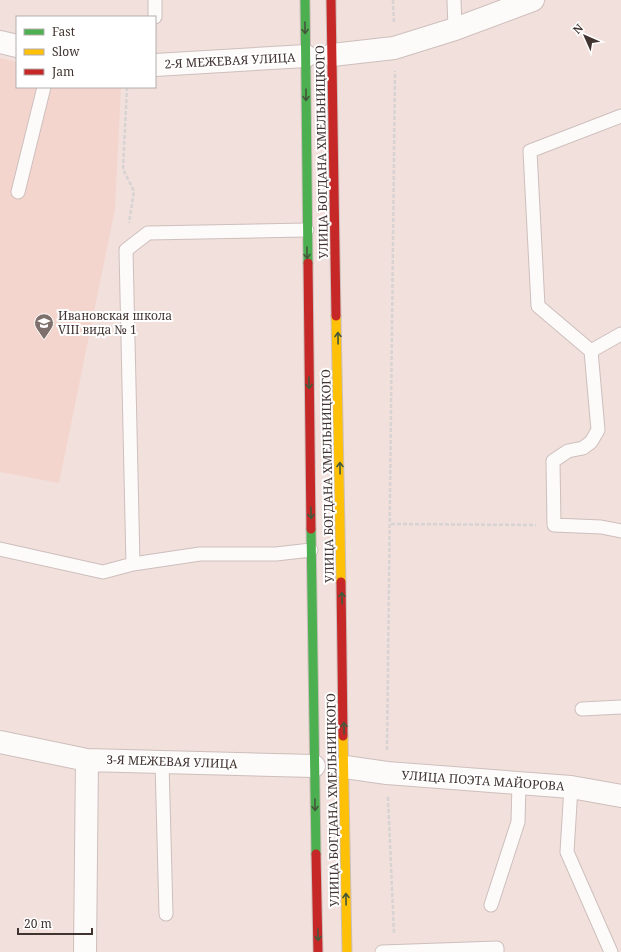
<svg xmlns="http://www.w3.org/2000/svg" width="621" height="952" font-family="'Noto Serif',serif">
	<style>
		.built { fill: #f4d5ce }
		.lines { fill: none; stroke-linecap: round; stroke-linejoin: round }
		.lane-casing { stroke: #cdbfbc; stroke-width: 15 }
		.street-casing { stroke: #cdbfbc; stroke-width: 24 }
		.fast-casing { stroke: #cdbfbc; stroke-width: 11 }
		.slow-casing { stroke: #cdbfbc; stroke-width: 11 }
		.jam-casing { stroke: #cdbfbc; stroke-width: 11 }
		.path { stroke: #d8d3d3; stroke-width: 2.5; stroke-dasharray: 4 2; stroke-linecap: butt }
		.lane { stroke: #fdfafa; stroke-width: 13 }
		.street { stroke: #fdfafa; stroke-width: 22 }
		.fast { stroke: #4caf50; stroke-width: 9 }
		.slow { stroke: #ffc107; stroke-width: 9 }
		.jam { stroke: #c62828; stroke-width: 9 }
		.oneway { stroke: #44583a }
		.labels { text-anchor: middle; stroke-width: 4; stroke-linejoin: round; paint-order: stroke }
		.street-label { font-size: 12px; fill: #403330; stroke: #fff }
		.poi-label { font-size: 12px; fill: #403330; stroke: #fff; text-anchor: start }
	</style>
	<rect width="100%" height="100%" fill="#f2e0dc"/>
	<path class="built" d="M0,58l17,4v25h104l-6,122 -56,274 -59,-11z"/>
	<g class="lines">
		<defs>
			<path id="lane" d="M454,0l1,29
				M155,17v-17
				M621,116l-91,35 8,155 53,45 30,-17
				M18,192l26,-105
				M591,351l7,79 -7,12 -8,6 -15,3 -15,10 1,64 47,2 20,4
				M0,549l103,23 30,-8 67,-10h76l35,-4
				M133,564l-7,-314 22,-17 159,-3
				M582,709l39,-2
				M162,762l4,152
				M571,787l-4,65 44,100
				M491,905l27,-83 1,-39
				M382,952l115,-4v4"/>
			<path id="street" d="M0,42l17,4
				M332,55l62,-7 61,-19 78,-29
				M155,65l151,-9
				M0,742l87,18 227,6
				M345,767l42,6 184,14 50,9
				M85,952l2,-192"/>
			<path id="fast" d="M305,0l3,263
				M311,529l5,325"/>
			<path id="slow" d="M336,316l5,266
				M343,736l4,216"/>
			<path id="jam" d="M331,0l5,316
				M308,263l3,266
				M341,582l2,154
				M316,854l2,98"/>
		</defs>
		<use href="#lane" class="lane-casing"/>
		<use href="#street" class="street-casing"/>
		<use href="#fast" class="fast-casing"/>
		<use href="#slow" class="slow-casing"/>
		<use href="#jam" class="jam-casing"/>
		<path class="path" d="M393,0l1,24
			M127,87l-4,82 11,22 -5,32
			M391,524l145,1
			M387,750l8,-679
			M388,797l6,137"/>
		<use href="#lane" class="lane"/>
		<use href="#street" class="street"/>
		<use href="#fast" class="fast"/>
		<use href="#slow" class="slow"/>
		<use href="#jam" class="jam"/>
	</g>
	<defs><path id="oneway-shaft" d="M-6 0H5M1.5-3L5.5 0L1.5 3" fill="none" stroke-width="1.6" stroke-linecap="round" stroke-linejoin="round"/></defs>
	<g class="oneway">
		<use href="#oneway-shaft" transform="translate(305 28) rotate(89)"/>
		<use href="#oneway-shaft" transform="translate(306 95) rotate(90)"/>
		<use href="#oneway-shaft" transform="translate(307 253) rotate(89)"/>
		<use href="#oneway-shaft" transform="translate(338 338) rotate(-91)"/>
		<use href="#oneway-shaft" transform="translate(309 383) rotate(89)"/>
		<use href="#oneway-shaft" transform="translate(340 468) rotate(-91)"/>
		<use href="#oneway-shaft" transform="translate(311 513) rotate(89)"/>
		<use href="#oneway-shaft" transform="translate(342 598) rotate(-91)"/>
		<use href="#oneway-shaft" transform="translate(344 728) rotate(-91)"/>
		<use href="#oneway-shaft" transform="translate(315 805) rotate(89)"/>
		<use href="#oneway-shaft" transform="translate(346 899) rotate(-91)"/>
		<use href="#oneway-shaft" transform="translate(318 935) rotate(89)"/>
	</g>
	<defs>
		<symbol id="school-pin" viewBox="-11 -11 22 30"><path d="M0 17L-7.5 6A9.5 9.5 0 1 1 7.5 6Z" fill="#7e706c" stroke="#fff"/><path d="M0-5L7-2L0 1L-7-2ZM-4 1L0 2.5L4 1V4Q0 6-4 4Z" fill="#fff"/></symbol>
	</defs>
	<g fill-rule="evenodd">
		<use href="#school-pin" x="33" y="312" width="22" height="30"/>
	</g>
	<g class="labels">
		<g class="street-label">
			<text transform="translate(230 61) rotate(-3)" y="4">2-Я МЕЖЕВАЯ УЛИЦА</text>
			<text transform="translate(322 152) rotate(-91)" y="4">УЛИЦА БОГДАНА ХМЕЛЬНИЦКОГО</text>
			<text transform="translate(328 476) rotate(-91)" y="4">УЛИЦА БОГДАНА ХМЕЛЬНИЦКОГО</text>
			<text transform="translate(172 762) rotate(2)" y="4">3-Я МЕЖЕВАЯ УЛИЦА</text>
			<text transform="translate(483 781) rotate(4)" y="4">УЛИЦА ПОЭТА МАЙОРОВА</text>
			<text transform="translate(333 800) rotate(-91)" y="4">УЛИЦА БОГДАНА ХМЕЛЬНИЦКОГО</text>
		</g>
		<g class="poi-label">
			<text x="58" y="320">Ивановская школа<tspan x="58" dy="14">VIII вида № 1</tspan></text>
		</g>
	</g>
	<rect x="16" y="16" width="140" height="72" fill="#ffffff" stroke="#b3adac"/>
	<rect x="24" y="29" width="20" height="6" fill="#4caf50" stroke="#b3adac"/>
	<text x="52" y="36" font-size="12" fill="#403330">Fast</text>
	<rect x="24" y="49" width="20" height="6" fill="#ffc107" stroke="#b3adac"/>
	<text x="52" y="56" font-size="12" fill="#403330">Slow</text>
	<rect x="24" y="69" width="20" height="6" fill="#c62828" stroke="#b3adac"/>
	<text x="52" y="76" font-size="12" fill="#403330">Jam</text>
	<g transform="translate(585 36) rotate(315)" stroke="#ffffff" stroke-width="3" paint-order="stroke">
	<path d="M0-3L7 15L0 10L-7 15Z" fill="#403330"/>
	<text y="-6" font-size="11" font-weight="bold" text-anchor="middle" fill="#403330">N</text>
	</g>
	<path d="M18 928v6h74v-6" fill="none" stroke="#403330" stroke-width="2"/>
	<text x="24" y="928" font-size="12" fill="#403330" stroke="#ffffff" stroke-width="3" paint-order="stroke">20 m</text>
</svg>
